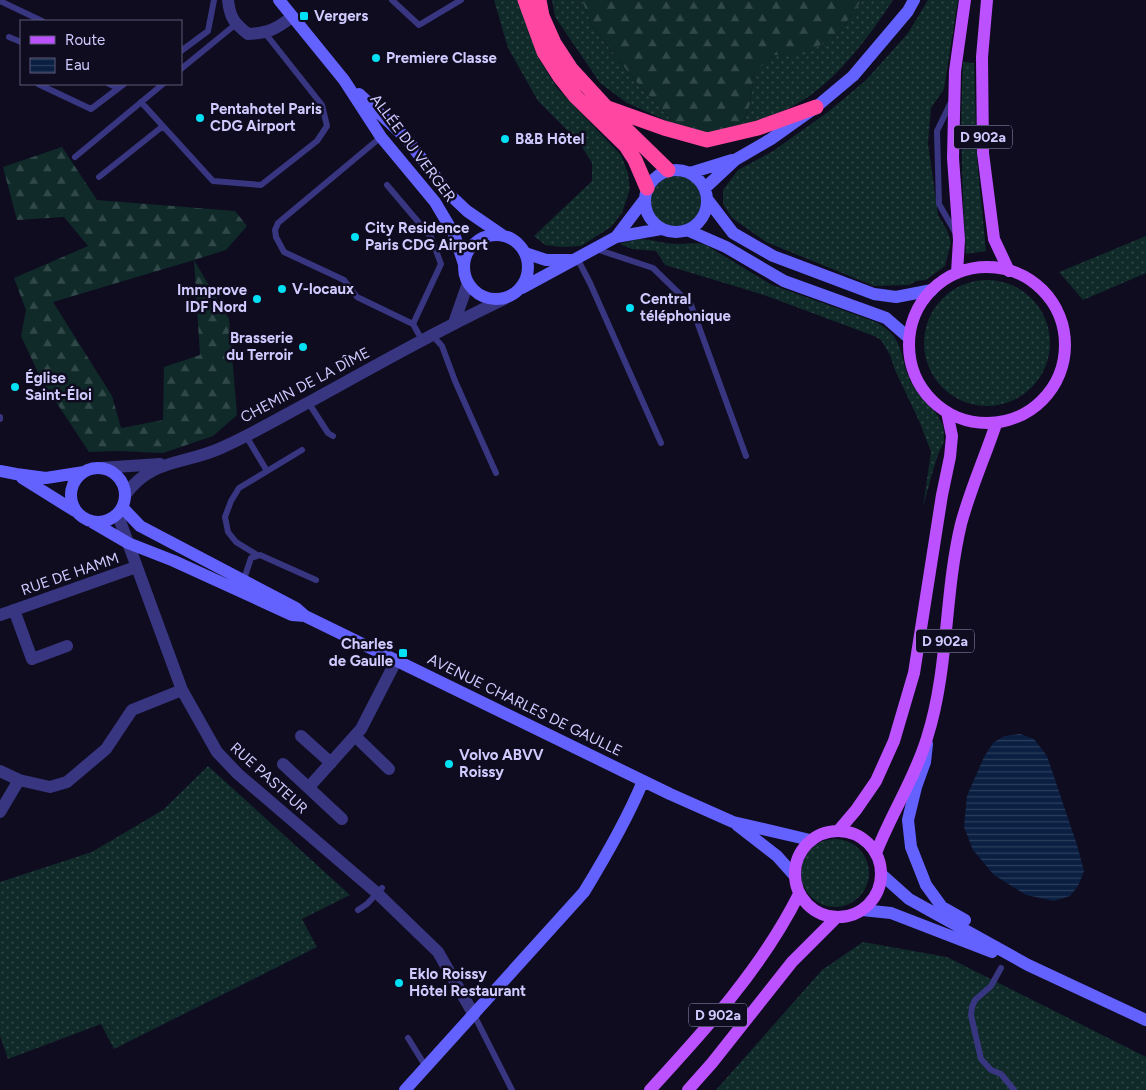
<svg xmlns="http://www.w3.org/2000/svg" width="1146" height="1090" font-family="Figtree,sans-serif">
	<style>
		.grass { fill: url(#grass-dots) }
		.forest { fill: url(#forest-firs); fill-rule: evenodd }
		.water { fill: url(#water-rules) }
		.lines { fill: none; stroke-linecap: round; stroke-linejoin: round }
		.lane { stroke: #383680; stroke-width: 6 }
		.street { stroke: #383680; stroke-width: 12 }
		.secondary { stroke: #6362ff; stroke-width: 12 }
		.primary { stroke: #bc52ff; stroke-width: 12 }
		.highway { stroke: #ff46a1; stroke-width: 15 }
		.poi-dot { fill: #00e1f6; stroke: #0f0c20; stroke-width: 2 }
		.labels { text-anchor: middle; stroke-width: 5; stroke-linejoin: round; paint-order: stroke }
		.shield { fill: #0f0c20; stroke: #9692bc; stroke-width: 1 }
		.shield-label { font-size: 14px; font-weight: bold; fill: #d0cbff }
		.poi-label { font-size: 15px; font-weight: bold; fill: #d0cbff; stroke: #0f0c20; text-anchor: start }
		.street-label { font-size: 15px; fill: #d0cbff; stroke: #0f0c20 }
	</style>
	<defs>
		<pattern id="grass-dots" width="8" height="8" patternUnits="userSpaceOnUse" patternTransform="scale(1.25)"><rect width="8" height="8" fill="#0f2a28"/><path d="M2 2h.1M6 6h.1" fill="none" stroke="#314848" stroke-width="1.8" stroke-linecap="round"/></pattern>
		<pattern id="forest-firs" width="22" height="20" patternUnits="userSpaceOnUse" patternTransform="scale(1.25)"><rect width="22" height="20" fill="#0f2a28"/><path d="M5 1l3.5 6h-7zM16 11l3.5 6h-7z" fill="#314848"/></pattern>
		<pattern id="water-rules" width="6" height="5" patternUnits="userSpaceOnUse" patternTransform="scale(1.25)"><rect width="6" height="5" fill="#0a1f41"/><path d="M0 2.5h6" fill="none" stroke="#2d3e5e"/></pattern>
	</defs>
	<rect width="100%" height="100%" fill="#0f0c20"/>
	<path class="grass" d="M494,0h24l21,59 18,29 64,67 7,18 2,16 -8,24 -11,14 -30,19 -19,1 -17,-2 -11,-9 58,-55v-18l-13,-21 -41,-41 -30,-53z
		M552,0h30l10,26 41,52 43,47 -49,-22 -27,-20 -45,-66z
		M862,0h31c-22,34 -52,74 -85,97 -20,14 -45,21 -67,30l9,-23 4,-31 20,-18 33,-2 33,-22z
		M928,0h30l-14,89 -13,19 -3,35 10,72 9,15 4,12 -6,24 -19,14 -10,1 -7,4 -35,1 -108,-44 -34,-24 -9,-14v-14l15,-20 35,-19 55,-39 38,-32 42,-47z
		M963,62l11,1 3,96 9,92 -20,3c-4,-65 -6,-127 -3,-192z
		M649 201a26 26 0 1 1 52 0a26 26 0 1 1-52 0Z
		M1146,236v37l-63,27 -24,-28z
		M638,239c14,0 26,5 40,5 10,0 18,-2 28,1l66,40 104,37c33,17 21,40 39,67 8,11 24,24 28,37 1,3 1,11 1,15 -1,5 -5,9 -6,14 -6,17 -10,34 -15,52l8,-55 -11,-29 -25,-53 -5,-15 -9,-15 -7,-4 -110,-41 -99,-30 -9,-14 -24,-2 -12,-5z
		M924 343a63 63 0 1 1 126 0a63 63 0 1 1-126 0Z
		M208,766l142,129 -48,24 15,28 -203,102 -13,-25 -93,35 -8,-23v-154l92,-30 71,-42z
		M801 873a34 34 0 1 1 68 0a34 34 0 1 1-68 0Z
		M863,942l84,15 199,100v33h-430l106,-120z"/>
	<path class="forest" d="M582,0h280l-22,31 -33,23 -33,1 -20,18 -4,31 -9,23 -32,7 -33,-9 -43,-47 -41,-52z
		M62,147l35,53 138,11 12,15 -21,24 -32,10 35,59 8,96 -24,21 -50,17 -44,-2 -30,1 -48,-73 -20,-43 5,-26 -12,-32 74,-32 -24,-29 -47,3 -14,-53zM194,260l6,95 -36,12 -1,53 -42,8 -9,-32 -59,-94z"/>
	<path class="water" d="M1020,734l14,5 13,17 30,89 7,26 -6,15 -8,10 -16,5 -28,-6 -32,-20 -21,-25 -9,-23 3,-31 17,-39 10,-15 11,-6z"/>
	<g class="lines">
		<path class="lane" d="M392,0l27,25 42,-25
			M0,1l42,20
			M9,37l12,5
			M181,51l27,-20 6,-31
			M181,69l55,-45
			M38,84l53,25 33,-25
			M109,84l9,4
			M141,102l72,79 48,4 56,-44 10,-15 -5,-21 -57,-72
			M951,102l-14,29 2,73 16,28
			M381,137l-103,86 -3,7 1,7 8,15 60,28 13,17 56,27 9,16
			M75,157l88,-73
			M99,177l64,-51
			M387,185l44,52 10,27 -28,60
			M596,249l57,19 38,37 55,151
			M577,258l13,25 71,160
			M432,335l10,11 13,35 41,92
			M308,402l20,31 5,3
			M0,417v2
			M246,436l21,35
			M257,555l-21,-13 -8,-10 -3,-15 6,-16 8,-13 63,-38
			M243,582l8,-24 9,-3 56,25
			M358,910l9,-6 15,-16
			M1001,968l-10,18 -16,14 -3,7 -1,8 10,44 10,11 10,4 13,16
			M474,1015l38,75
			M408,1038l18,29"/>
		<path class="street" d="M228,0c2,18 6,23 20,34 21,-1 28,-5 44,-17
			M454,323l14,-40
			M100,468l60,-4
			M125,495c27,-37 59,-30 96,-47 32,-14 63,-33 94,-49 63,-35 124,-69 189,-100
			M117,515l3,6 62,169 35,62 21,22 139,119 61,59 36,63
			M14,610l18,49 35,-13
			M0,615l136,-48
			M301,736l30,27
			M355,736l34,33
			M283,764l59,55
			M0,771l19,9 31,7 17,-5 39,-33 26,-39 50,-20
			M309,787l52,-58 35,-68
			M0,812l19,-32"/>
		<path class="secondary" d="M279,0l65,80 37,57 54,65 19,32 10,30
			M359,94l46,43 44,57 18,17 35,24
			M645 201a31 31 0 1 1 62 0a31 31 0 1 1-62 0Z
			M690,173l42,-13
			M705,188l30,-28 36,-21 45,-32 37,-31 55,-65 6,-11
			M707,199l26,34 40,23 101,38 22,3 36,-7
			M687,230l39,17 58,34 102,37 23,20
			M464 267a32 32 0 1 1 64 0a32 32 0 1 1-64 0Z
			M616,237l28,-37
			M525,253l21,7h25
			M522,288l94,-51 45,-8
			M71 495a27 27 0 1 1 54 0a27 27 0 1 1-54 0Z
			M0,471l16,3 30,4 38,-6
			M22,478l53,33
			M122,507l18,19 156,82 9,8 365,178 63,28 77,18
			M92,522l36,21 46,18 118,54 13,1
			M927,744l-2,18 -9,25 -8,33 3,27 15,38 16,22 23,13
			M737,825l40,31 17,19
			M881,874l28,25 119,66 118,55
			M862,910l29,3 101,39
			M405,1090l179,-198c22,-36 43,-72 59,-111"/>
		<path class="primary" d="M987,0l-5,57 1,96 11,86 15,32
			M909 345a78 78 0 1 1 156 0a78 78 0 1 1-156 0Z
			M957,273l2,-33 -6,-82 2,-87 10,-71
			M839,830l17,-20 20,-29 18,-40 20,-68 28,-178 8,-38 2,-21 -5,-24
			M795 874a43 43 0 1 1 86 0a43 43 0 1 1-86 0Z
			M876,853c15,-39 39,-75 51,-115 22,-69 17,-143 34,-214 9,-34 24,-67 35,-100
			M650,1090c56,-61 112,-122 149,-196
			M688,1090l24,-27 80,-101 45,-45"/>
		<path class="highway" d="M525,0l19,52 16,25 16,20 50,49 9,14 12,28
			M539,0l3,16 12,27 17,26 56,61 41,40
			M605,107l59,21 43,12 51,-12 58,-21"/>
	</g>
	<g class="poi-dot">
		<rect x="299" y="11" width="10" height="10" rx="2.5"/>
		<circle cx="376" cy="58" r="5"/>
		<circle cx="200" cy="118" r="5"/>
		<circle cx="505" cy="139" r="5"/>
		<circle cx="355" cy="237" r="5"/>
		<circle cx="282" cy="289" r="5"/>
		<circle cx="257" cy="299" r="5"/>
		<circle cx="630" cy="308" r="5"/>
		<circle cx="303" cy="347" r="5"/>
		<circle cx="15" cy="387" r="5"/>
		<rect x="398" y="648" width="10" height="10" rx="2.5"/>
		<circle cx="449" cy="764" r="5"/>
		<circle cx="399" cy="983" r="5"/>
	</g>
	<g class="labels">
		<g class="shield">
			<rect x="954" y="125.5" width="58" height="23" rx="4"/>
			<rect x="916" y="629.5" width="58" height="23" rx="4"/>
			<rect x="689" y="1003.5" width="58" height="23" rx="4"/>
		</g>
		<g class="shield-label">
			<text x="983" y="142">D 902a</text>
			<text x="945" y="646">D 902a</text>
			<text x="718" y="1020">D 902a</text>
		</g>
		<g class="poi-label">
			<text x="314" y="21">Vergers</text>
			<text x="386" y="63">Premiere Classe</text>
			<text x="210" y="114">Pentahotel Paris<tspan x="210" dy="17">CDG Airport</tspan></text>
			<text x="515" y="144">B&amp;B Hôtel</text>
			<text x="365" y="233">City Residence<tspan x="365" dy="17">Paris CDG Airport</tspan></text>
			<text x="292" y="294">V-locaux</text>
			<text x="247" y="295" text-anchor="end">Immprove<tspan x="247" dy="17">IDF Nord</tspan></text>
			<text x="640" y="304">Central<tspan x="640" dy="17">téléphonique</tspan></text>
			<text x="293" y="343" text-anchor="end">Brasserie<tspan x="293" dy="17">du Terroir</tspan></text>
			<text x="25" y="383">Église<tspan x="25" dy="17">Saint-Éloi</tspan></text>
			<text x="393" y="649" text-anchor="end">Charles<tspan x="393" dy="17">de Gaulle</tspan></text>
			<text x="459" y="760">Volvo ABVV<tspan x="459" dy="17">Roissy</tspan></text>
			<text x="409" y="979">Eklo Roissy<tspan x="409" dy="17">Hôtel Restaurant</tspan></text>
		</g>
		<g class="street-label">
			<text transform="translate(413 148) rotate(53)" y="5">ALLÉE DU VERGER</text>
			<text transform="translate(305 385) rotate(-28)" y="5">CHEMIN DE LA DÎME</text>
			<text transform="translate(70 574) rotate(-19)" y="5">RUE DE HAMM</text>
			<text transform="translate(525 705) rotate(26)" y="5">AVENUE CHARLES DE GAULLE</text>
			<text transform="translate(269 778) rotate(42)" y="5">RUE PASTEUR</text>
		</g>
	</g>
	<rect x="20" y="20" width="162" height="65" fill="#0f0c20" stroke="#5c5879"/>
	<rect x="30" y="36" width="25" height="8" fill="#bc52ff" stroke="#5c5879"/>
	<text x="65" y="45" font-size="15" fill="#d0cbff">Route</text>
	<rect x="30" y="58" width="25" height="15" fill="url(#water-rules)" stroke="#5c5879"/>
	<text x="65" y="70" font-size="15" fill="#d0cbff">Eau</text>
</svg>
